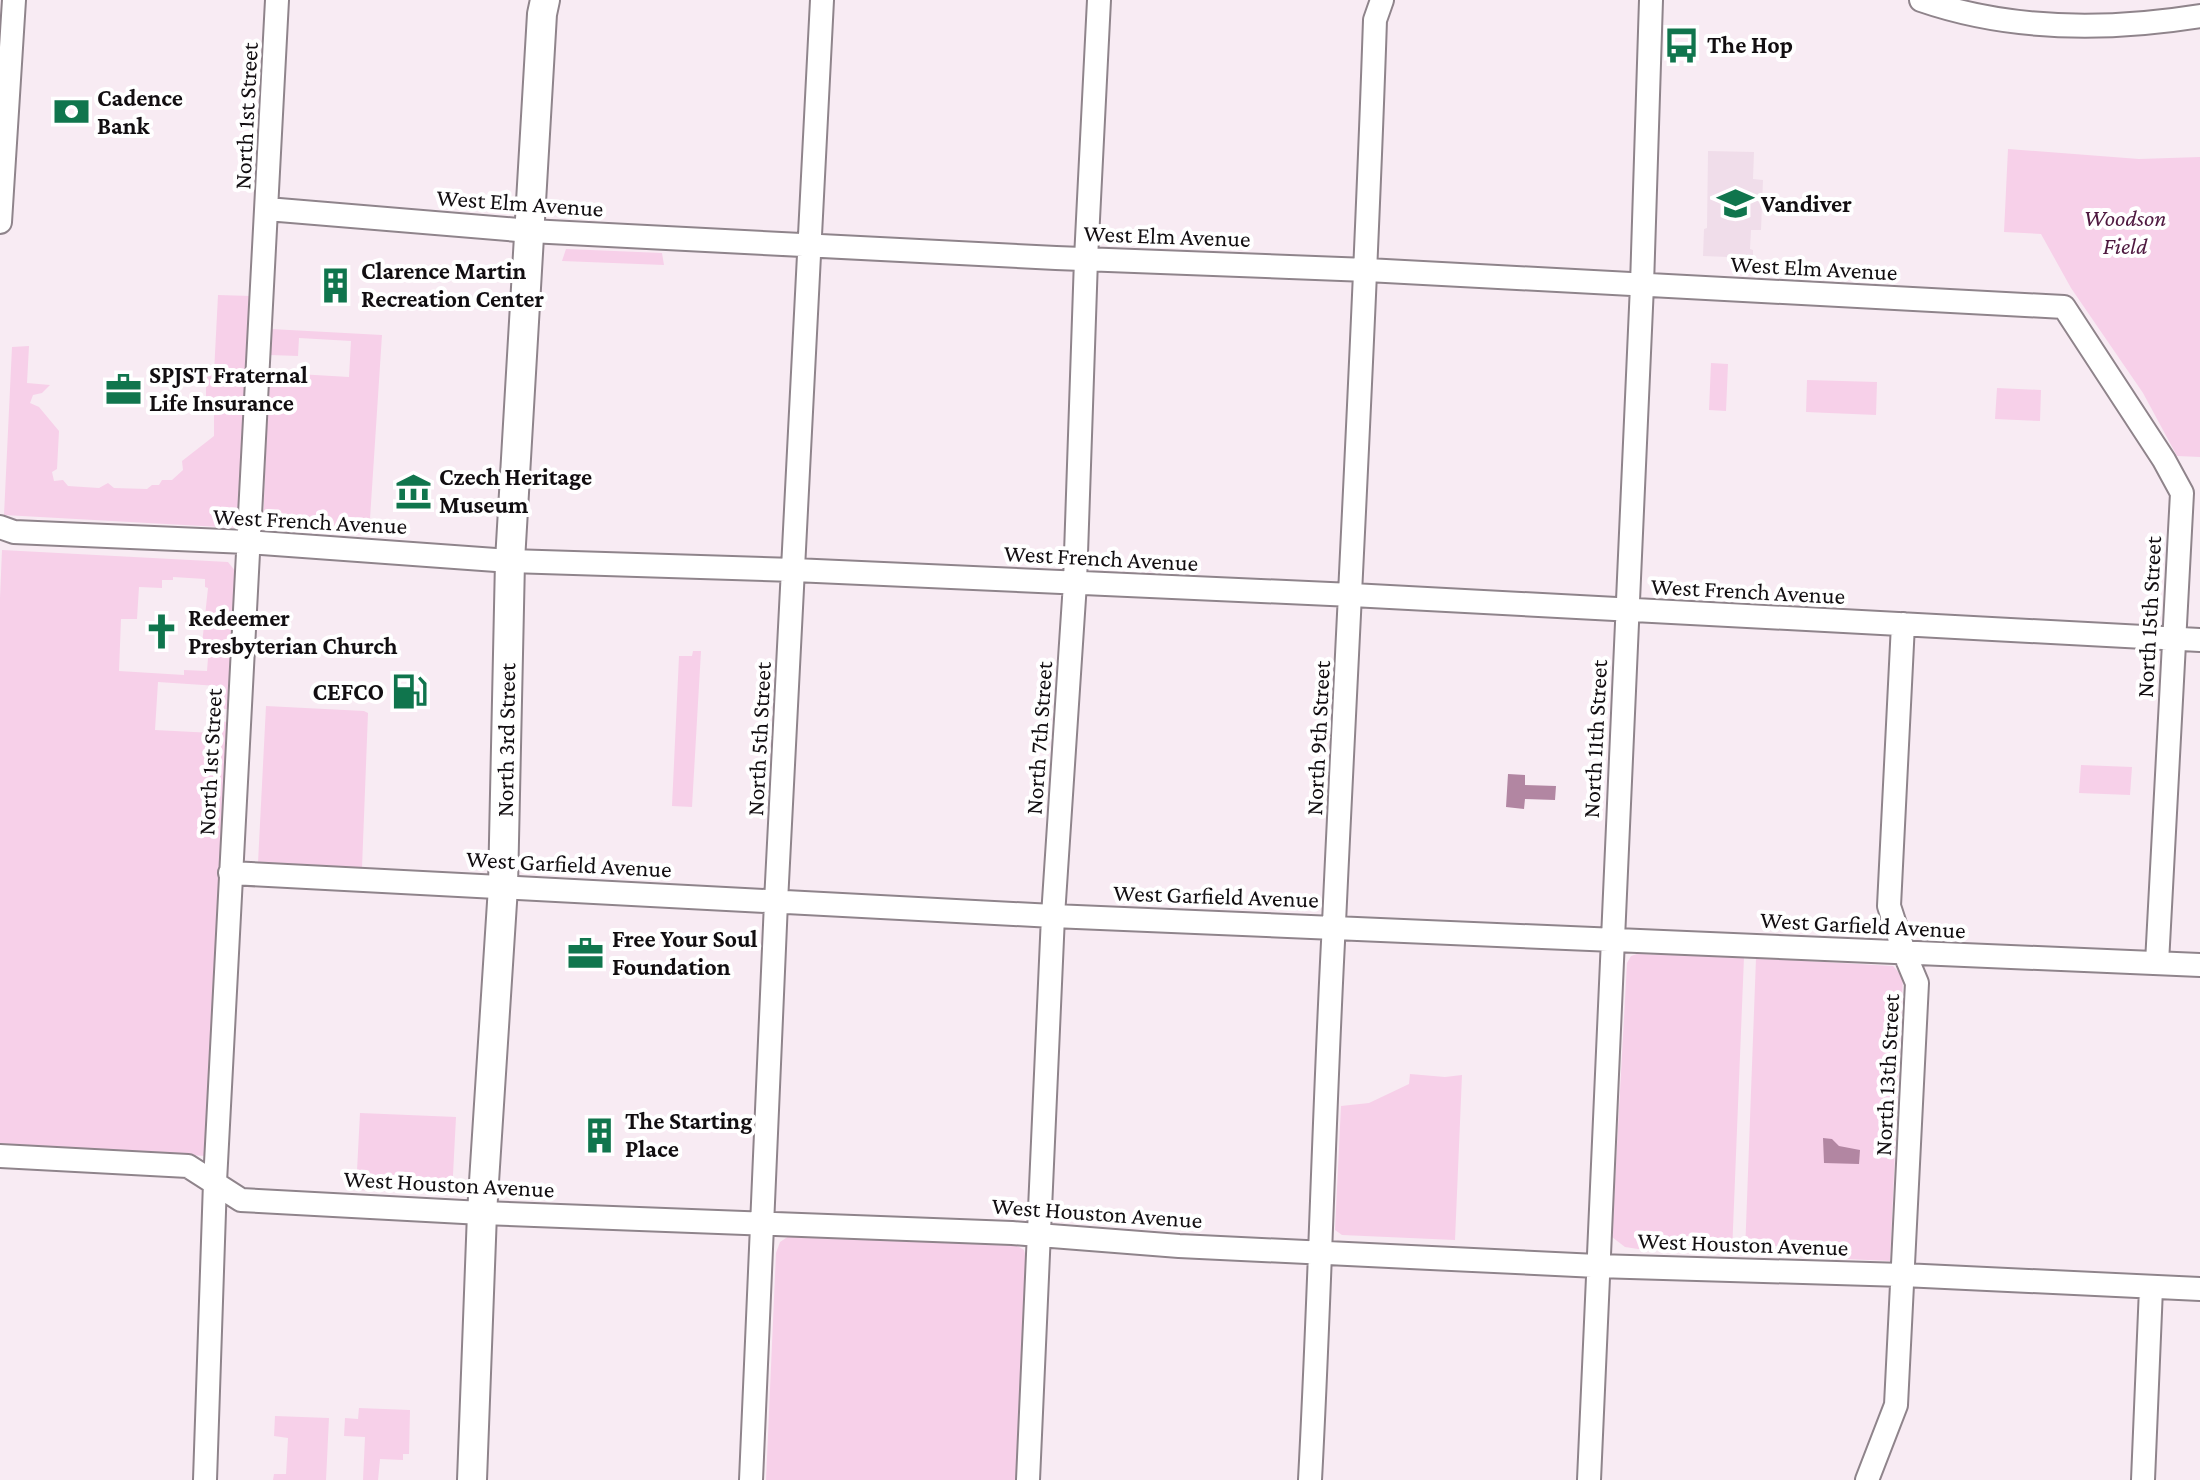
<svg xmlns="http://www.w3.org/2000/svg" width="2200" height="1480" font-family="'Crimson Pro',serif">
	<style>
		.built { fill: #f0ddea }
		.green { fill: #f7d0e9; fill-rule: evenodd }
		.water { fill: #b286a2 }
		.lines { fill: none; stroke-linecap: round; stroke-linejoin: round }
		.minor-casing { stroke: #8f848b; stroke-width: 26 }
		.major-casing { stroke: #8f848b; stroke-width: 32 }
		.minor { stroke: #fff; stroke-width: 22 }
		.major { stroke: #fff; stroke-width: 28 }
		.labels { text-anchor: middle; stroke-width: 8; stroke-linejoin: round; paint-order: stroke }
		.poi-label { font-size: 24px; font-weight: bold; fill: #120e11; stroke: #fff; text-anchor: start }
		.street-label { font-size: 24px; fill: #120e11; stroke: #fff }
		.park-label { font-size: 24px; font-style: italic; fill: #4f1940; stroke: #fff }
	</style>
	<rect width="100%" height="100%" fill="#f8ebf3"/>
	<path class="built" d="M1708,151l46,1 -1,27 10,1 -2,50h-10l-1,19 3,1v8l-50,-2 1,-27 3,-1z"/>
	<path class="green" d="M2008,149l131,10 61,-2v300l-23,-1 -34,-63 -72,-105 -30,-54 -37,-2z
		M566,249l96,4 2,12 -102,-4z
		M218,295l33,1 -13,232 -234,-13 8,-168 17,-1 -2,37 23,2 -8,8 -9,2 -3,8 9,4 20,24 -2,38 -5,3 2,9 9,-1 5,6 31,2 9,-5 6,5 33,1 5,-4h7l3,-5h10l11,-10 -1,-9 32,-25v-34l-8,-2v-25l8,-2z
		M271,329l111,6 -13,199 -98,-5 -8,-4 6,-156 29,2v3l51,3 2,-36 -52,-3 -1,18 -28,-1z
		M1711,363l17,1 -2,47 -17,-1z
		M1807,380l70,2 -1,33 -70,-3z
		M1997,388l44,2 -1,31 -45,-2z
		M2,550l226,12 8,10 -7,137h-12l1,-23 -60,-4 -3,48 58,3 1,-12 16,1 -23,434 -207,-9v-549zM173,577l32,2v8l3,1 -6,56 7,1 -2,26 -23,-1v5l-65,-4 2,-52h16l2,-32 23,1v-8h11z
		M693,651h8l-9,156 -20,-1 7,-150h13z
		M266,706l98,5 4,2 -6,155 -104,-5z
		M2081,765l51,2 -2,28 -51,-2z
		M1637,954l107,3 -12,296 -94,-4 -13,-2 -13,-10 15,-274 4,-7z
		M1756,958l137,8 10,11 -13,284 -66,-3 -3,-9 -46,-3 -2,8 -28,-1z
		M1410,1074l35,3 17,-2 -7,165 -113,-5 -7,-5 6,-124 28,-3 40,-19z
		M360,1113l96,4 -4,77 -96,-4z
		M789,1236l227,9 8,5 4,15 -10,215h-252l10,-227 4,-11z
		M359,1408l51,2 -1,44h-6v6l-23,-1 -2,21h-15l2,-43 -21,-1 1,-18 13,1z
		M275,1416l54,2 -3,62h-53l1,-6h12l2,-36 -14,-2z"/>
	<path class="water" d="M1508,774l17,1v10l31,1 -1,14 -30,-1 -1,10 -18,-2z
		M1823,1138l9,1 7,7 21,4 -1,14 -35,-1z"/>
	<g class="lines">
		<defs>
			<path id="minor" d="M1921,0c90,31 186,31 279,16
				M267,209l263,22 526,27 311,12 697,37 100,153 18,33 -25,470
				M0,222l14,-222
				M0,527l14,5 233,10 263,19 284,9 558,25 848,45
				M230,873l823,43 1147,49
				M0,1156l188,10 53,34 241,13 530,20 167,13 418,20 306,9 297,14
				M205,1480l10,-298 62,-1182
				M751,1480l25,-578 46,-902
				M1028,1480l25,-564 22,-333 11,-324 13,-259
				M1310,1480c10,-186 14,-372 24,-557 14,-301 31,-602 41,-903l7,-20
				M1589,1480l53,-1195 9,-285
				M1867,1480l29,-75 21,-422 -13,-31 -15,-46 14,-282
				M2143,1480l8,-192"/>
			<path id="major" d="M472,1480l10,-267 21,-326 7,-326 32,-547 3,-14"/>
		</defs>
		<use href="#minor" class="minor-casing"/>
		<use href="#major" class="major-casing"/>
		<use href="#minor" class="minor"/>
		<use href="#major" class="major"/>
	</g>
	<defs>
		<symbol id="bus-bare" viewBox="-9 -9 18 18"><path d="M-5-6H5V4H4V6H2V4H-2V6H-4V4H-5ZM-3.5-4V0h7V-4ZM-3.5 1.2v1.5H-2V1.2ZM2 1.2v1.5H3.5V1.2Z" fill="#10754d" stroke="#fff" stroke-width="2.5" paint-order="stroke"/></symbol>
		<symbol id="bank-bare" viewBox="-9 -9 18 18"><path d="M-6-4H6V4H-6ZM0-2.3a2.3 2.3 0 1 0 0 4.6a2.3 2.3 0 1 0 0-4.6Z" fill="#10754d" stroke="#fff" stroke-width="2.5" paint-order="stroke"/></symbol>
		<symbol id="school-bare" viewBox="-9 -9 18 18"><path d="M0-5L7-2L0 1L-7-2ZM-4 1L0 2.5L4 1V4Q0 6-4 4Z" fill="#10754d" stroke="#fff" stroke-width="2.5" paint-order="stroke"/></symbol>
		<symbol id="building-bare" viewBox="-9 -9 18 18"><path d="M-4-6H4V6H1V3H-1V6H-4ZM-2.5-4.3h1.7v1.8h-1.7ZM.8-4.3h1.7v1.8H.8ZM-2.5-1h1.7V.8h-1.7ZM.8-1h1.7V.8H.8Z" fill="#10754d" stroke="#fff" stroke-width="2.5" paint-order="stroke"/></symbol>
		<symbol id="office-bare" viewBox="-9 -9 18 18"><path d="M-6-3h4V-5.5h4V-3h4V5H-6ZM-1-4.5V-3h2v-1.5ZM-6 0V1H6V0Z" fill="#10754d" stroke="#fff" stroke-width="2.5" paint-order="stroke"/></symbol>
		<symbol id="museum-bare" viewBox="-9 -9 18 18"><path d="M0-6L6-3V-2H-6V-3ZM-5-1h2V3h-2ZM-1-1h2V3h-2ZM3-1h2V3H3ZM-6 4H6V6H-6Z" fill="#10754d" stroke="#fff" stroke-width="2.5" paint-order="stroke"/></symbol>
		<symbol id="church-bare" viewBox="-9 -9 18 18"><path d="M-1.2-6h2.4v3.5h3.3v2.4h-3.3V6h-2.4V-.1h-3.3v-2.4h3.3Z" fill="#10754d" stroke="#fff" stroke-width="2.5" paint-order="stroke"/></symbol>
		<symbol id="fuel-bare" viewBox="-9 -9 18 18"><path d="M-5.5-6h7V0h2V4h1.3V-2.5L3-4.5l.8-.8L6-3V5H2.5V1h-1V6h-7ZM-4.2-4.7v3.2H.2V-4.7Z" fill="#10754d" stroke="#fff" stroke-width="2.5" paint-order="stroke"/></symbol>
	</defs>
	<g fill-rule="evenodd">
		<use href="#bus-bare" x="1656" y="20" width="51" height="51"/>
		<use href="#bank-bare" x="46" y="86" width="51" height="51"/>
		<use href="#school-bare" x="1710" y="178" width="51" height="51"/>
		<use href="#building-bare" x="310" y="260" width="51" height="51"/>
		<use href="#office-bare" x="98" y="364" width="51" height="51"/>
		<use href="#museum-bare" x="388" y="466" width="51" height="51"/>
		<use href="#church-bare" x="136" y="606" width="51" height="51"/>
		<use href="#fuel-bare" x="384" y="666" width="51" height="51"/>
		<use href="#office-bare" x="560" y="928" width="51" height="51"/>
		<use href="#building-bare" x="574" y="1110" width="51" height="51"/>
	</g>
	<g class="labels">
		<g class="poi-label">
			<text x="1707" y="53">The Hop</text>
			<text x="97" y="106">Cadence<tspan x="97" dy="28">Bank</tspan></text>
			<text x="1761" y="212">Vandiver</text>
			<text x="361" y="279">Clarence Martin<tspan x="361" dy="28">Recreation Center</tspan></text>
			<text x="149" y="383">SPJST Fraternal<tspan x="149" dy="28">Life Insurance</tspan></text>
			<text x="439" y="485">Czech Heritage<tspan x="439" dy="28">Museum</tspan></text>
			<text x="188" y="626">Redeemer<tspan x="188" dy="28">Presbyterian Church</tspan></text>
			<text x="384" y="700" text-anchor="end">CEFCO</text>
			<text x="612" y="947">Free Your Soul<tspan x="612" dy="28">Foundation</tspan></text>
			<text x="625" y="1129">The Starting<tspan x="625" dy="28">Place</tspan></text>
		</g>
		<g class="street-label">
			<text transform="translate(246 116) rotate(-87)" y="8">North 1st Street</text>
			<text transform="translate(520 203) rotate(4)" y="8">West Elm Avenue</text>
			<text transform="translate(1167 236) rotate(2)" y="8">West Elm Avenue</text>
			<text transform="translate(1814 268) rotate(3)" y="8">West Elm Avenue</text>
			<text transform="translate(310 521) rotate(3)" y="8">West French Avenue</text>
			<text transform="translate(1101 558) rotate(3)" y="8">West French Avenue</text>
			<text transform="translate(1748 591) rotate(3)" y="8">West French Avenue</text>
			<text transform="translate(2149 617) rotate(-87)" y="8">North 15th Street</text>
			<text transform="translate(1039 738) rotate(-86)" y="8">North 7th Street</text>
			<text transform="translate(1318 738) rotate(-87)" y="8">North 9th Street</text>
			<text transform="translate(759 739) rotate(-87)" y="8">North 5th Street</text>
			<text transform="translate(1595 739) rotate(-87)" y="8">North 11th Street</text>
			<text transform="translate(506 740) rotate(-89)" y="8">North 3rd Street</text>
			<text transform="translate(210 762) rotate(-87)" y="8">North 1st Street</text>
			<text transform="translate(569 864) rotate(3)" y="8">West Garfield Avenue</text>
			<text transform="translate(1216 896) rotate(2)" y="8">West Garfield Avenue</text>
			<text transform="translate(1863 925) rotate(3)" y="8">West Garfield Avenue</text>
			<text transform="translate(1887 1075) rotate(-87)" y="8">North 13th Street</text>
			<text transform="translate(449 1184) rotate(3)" y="8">West Houston Avenue</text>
			<text transform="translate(1097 1213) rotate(4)" y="8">West Houston Avenue</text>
			<text transform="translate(1743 1244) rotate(2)" y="8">West Houston Avenue</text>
		</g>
		<g class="park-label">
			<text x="2125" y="226">Woodson<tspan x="2125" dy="28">Field</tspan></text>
		</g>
	</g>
</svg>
